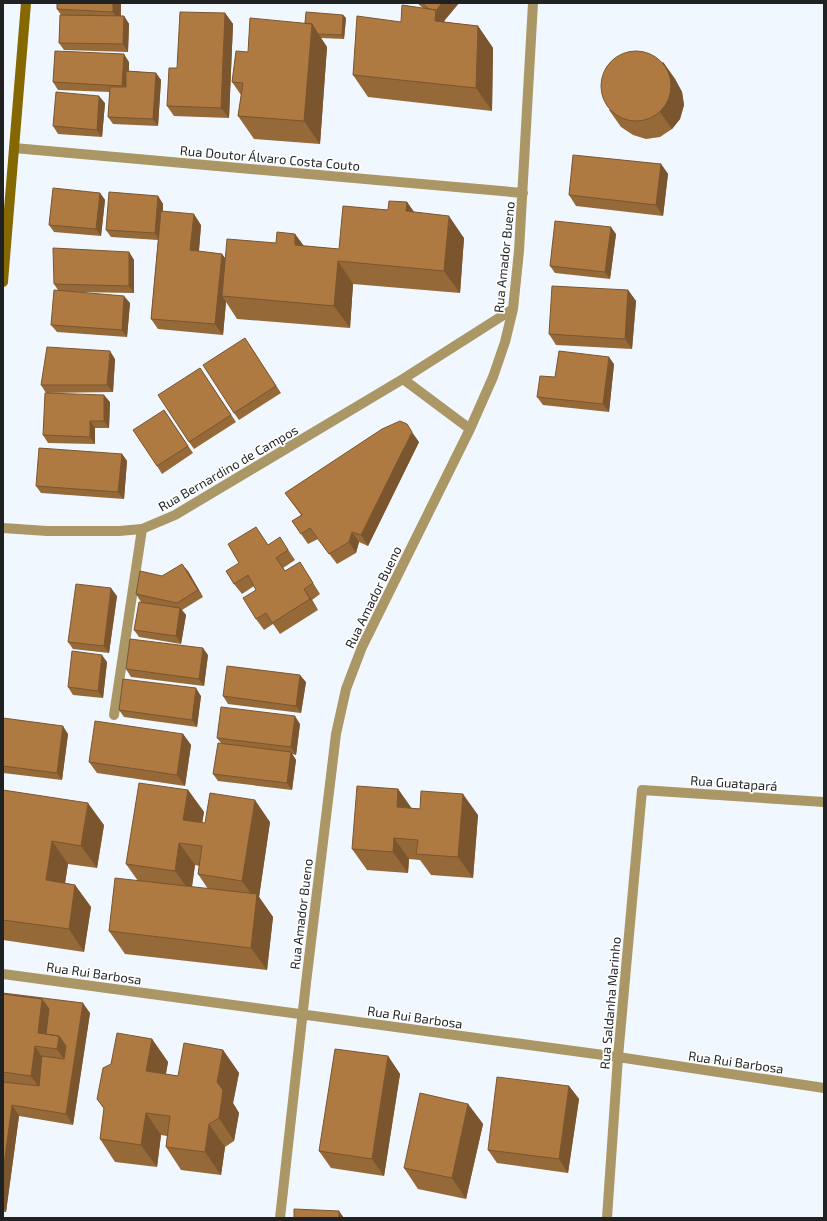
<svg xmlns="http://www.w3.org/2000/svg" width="827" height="1221" font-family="'Exo 2',sans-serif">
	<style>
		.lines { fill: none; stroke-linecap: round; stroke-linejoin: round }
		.service { stroke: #ab9765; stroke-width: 10 }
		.minor { stroke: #ab9765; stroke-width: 10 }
		.secondary { stroke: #866802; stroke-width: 10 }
		.wall { fill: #966939; fill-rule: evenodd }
		.shaded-wall { fill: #7a552e }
		.building { fill: #af7a42; stroke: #7a552e }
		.labels { text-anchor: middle; stroke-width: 3.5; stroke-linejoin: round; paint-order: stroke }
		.street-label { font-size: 13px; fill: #1f2123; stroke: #fff }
	</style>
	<rect width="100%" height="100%" fill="#f1f7ff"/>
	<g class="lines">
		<path class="service" d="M114,715l28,-186"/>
		<path class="minor" d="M14,148l509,45
			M403,379l67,50
			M3,528l44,3h72l23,-2 33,-14 228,-136 110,-70
			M3,974l615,83 206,31
			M280,1218l26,-235 30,-249 10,-45 16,-42 108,-218 23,-52 12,-35 8,-33 6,-58 14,-248
			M607,1218l11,-161 24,-267 182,12"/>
		<path class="secondary" d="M3,282l23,-279"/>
	</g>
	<path class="wall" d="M121,3v13h3l5,8 -1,28 -64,-2 -5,-7 2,-28 -4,-6z
		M417,3h42l-15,18 1,1 33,4 15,22 -1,63 -124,-14 -15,-22 48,-53 22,-14z
		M225,13l8,11 -4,94 -55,-2 -7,-10 10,-38z
		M343,15l3,3 -2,21 -23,-1 6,9 -7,97 -66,-5 -16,-23 3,-21 -9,-13 16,-30 57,-29z
		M129,62v9l27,2 5,7 -3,46 -45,-2 -5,-7 2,-25 -52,-2 -5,-8z
		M663,62l12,17 7,13 2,13 -4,14 -8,10 -12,8 -14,2 -13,-4 -12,-8 -12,-17z
		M105,103l-3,34 -44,-3 -5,-8z
		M661,164l7,10 -5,42 -87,-10 -7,-11z
		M100,193l5,7 -4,36 -47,-4 -5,-7z
		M158,196l5,8v7l38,14 -2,26 23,3 3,4 51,-15 19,-9 9,12 35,3 49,-39 19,-8 7,10 50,26 -4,55 -107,-9 -3,44 -113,-9 -11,-17 -3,33 -65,-6 -7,-10 7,-79 -47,-3 -5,-7z
		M616,234l-6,45 -55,-6 -5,-7z
		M129,252l5,8v33l-59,-1 55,11 -3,34 -70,-5 -6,-7 7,-35 -4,-6z
		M628,290l8,11 -4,48 -76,-4 -7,-11z
		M245,338l36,55 -42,27 -5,-7z
		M115,359l-2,33 -67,1 -5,-8z
		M614,364l-5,48 -66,-7 -6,-8 18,-20z
		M200,368l36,54 -42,27 -5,-7z
		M110,402l-1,26h-14v16l-47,-1 -5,-8z
		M164,410l29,43 -31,21 -5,-8z
		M419,442l-51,104 -9,-4 -3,11 -19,11 -19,-25 -10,5 -16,-23 9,-6 -16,-22z
		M122,454l5,7 -3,38 -83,-6 -5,-7z
		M269,544l18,4 8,12 -12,8 2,3 15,-9 20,32 -8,6 6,10 -38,24 -7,-10 -9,6 -8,-11v-29l-2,-4 -12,8 -8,-10z
		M188,571l15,26 -21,13 4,5 -5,29 -42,-7 -5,-7 7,-28 -5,-8 26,-18z
		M117,596l-8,57 -36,-4 -5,-7z
		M208,655l-4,31 -73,-9 -5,-8z
		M107,662l-4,36 -30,-3 -5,-8z
		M306,682l-5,31 -73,-9 -5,-8z
		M201,696l-4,31 -73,-10 -5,-7z
		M3,718l65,16 -6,46 -59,-7z
		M300,724l-4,31 -4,-1 4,6 -4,30 -74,-9 -5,-7 8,-31 -4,-5z
		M183,734l8,11 -6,41 -88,-13 -8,-11z
		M398,789l13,19 67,7 -5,63 -42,-3 -11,-15 -11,-1 -1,14 -41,-3 -15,-21z
		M3,790l101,35 -7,43 -29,-4 -3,19 10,2 16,22 -7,45 -81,-12z
		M188,790l16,22 -2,11 68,-1 -11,75 14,20 -6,53 -142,-16 -16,-23 29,-50 -12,-17zM195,865l4,1 -1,8 10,15 -16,-2z
		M3,993l87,20 -17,112 -54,-9 -13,96h-3z
		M152,1039l16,23 -2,12 12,2 45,-26 16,23 -6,30 6,10 -5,28 -9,6 -4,28 -40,-5 -15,-23 1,-11 -6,-1 -4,32 -42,-5 -15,-23 4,-30 -7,-10 14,-35z
		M388,1056l12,18 -16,102 -53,-8 -12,-17z
		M569,1086l10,13 -11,74 -71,-10 -9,-13z
		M468,1104l15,20 -17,75 -48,-10 -14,-21z"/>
	<path class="shaded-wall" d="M113,3h8l-1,19 -7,-10z
		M442,3h17l-15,18 8,11 -17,-11 1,-10z
		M225,13l8,11 -4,94 -8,-10z
		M343,15l3,3 -2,21 -2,-4z
		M124,16l5,8 -1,28 -5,-8z
		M312,24l15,23 -7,97 -16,-23z
		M478,26l15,22 -1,63 -16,-23z
		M124,54l5,8 -1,31 -6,-7z
		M663,62l12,17 7,13 2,13 -4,14 -8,10 -12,-17z
		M156,73l5,7 -3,46 -5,-7z
		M99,96l6,7 -3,34 -5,-7z
		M661,164l7,10 -5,42 -7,-11z
		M100,193l5,7 -4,36 -5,-7z
		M158,196l5,8 -3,37 -5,-8z
		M407,202l16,23 -17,-14z
		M194,214l7,11 -3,36 -8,-11z
		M449,216l15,22 -4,55 -16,-22z
		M611,227l5,7 -6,45 -5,-7z
		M295,234l16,22 -16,-11z
		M129,252l5,8v33l-5,-7z
		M222,254l8,11 -8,31 4,6 -3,33 -8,-11z
		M338,261l15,23 -3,44 -16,-22z
		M628,290l8,11 -4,48 -7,-10z
		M124,296l6,7 -3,34 -5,-7z
		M110,351l5,8 -2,33 -6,-7z
		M609,357l5,7 -5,48 -6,-8z
		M104,395l6,7 -1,26 -5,-7z
		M90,421l5,7v16l-5,-7z
		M412,432l7,10 -51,104 -7,-11z
		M122,454l5,7 -3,38 -6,-7z
		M352,532l7,10 -3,11 -7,-11z
		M182,564l6,7 15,26 -5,-7z
		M111,588l6,8 -8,57 -5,-7z
		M304,589l8,11 6,10 -8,-11z
		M180,608l6,7 -5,29 -5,-8z
		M203,648l5,7 -4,31 -5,-7z
		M102,655l5,7 -4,36 -5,-7z
		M300,675l6,7 -5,31 -5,-7z
		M196,688l5,8 -4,31 -5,-7z
		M295,716l5,8 -4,31 -5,-8z
		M63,726l5,8 -6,46 -5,-7z
		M183,734l8,11 -6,41 -8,-11z
		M291,752l5,8 -4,30 -5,-7z
		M398,789l15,21 -16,-3z
		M188,790l16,22 -5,31 -16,-23z
		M463,794l15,21 -5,63 -15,-21z
		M255,800l15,22 -11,75 14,20 -6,53 -16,-22 5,-47 -14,-20z
		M88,803l16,22 -7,43 -16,-22z
		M394,838l15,21 -1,14 -15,-21z
		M52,841l16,23 -6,39 -16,-23z
		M179,843l16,22 -4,28 -16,-22z
		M75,885l16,22 -7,45 -15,-23z
		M42,999l14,20 -2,26 -16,-12z
		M83,1003l7,10 -17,112 -7,-11z
		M59,1036l14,21 -1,13 -15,-21z
		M152,1039l16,23 -6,31 -16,-22z
		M35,1046l14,21 -3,30 -15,-21z
		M223,1050l16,23 -6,30 6,10 -5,28 -15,-23 -2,-36z
		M388,1056l12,18 -16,102 -12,-17z
		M569,1086l10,13 -11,74 -9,-14z
		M468,1104l15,20 -17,75 -14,-21z
		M12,1105l7,11 -13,96 -3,-4v-36z
		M146,1113l15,22 -4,32 -16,-22z
		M209,1124l16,23 -4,28 -16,-23z
		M339,1211l5,7h-5z"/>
	<path class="building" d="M57,3h56v9l-56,-3z
		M422,3h20l-6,8v-1l-7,-1z
		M402,5l34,5 -1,11 43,5 -2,62 -123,-13 4,-59 44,6z
		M180,12l45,1 -4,95 -54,-2 2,-38h8z
		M306,12l37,3 -1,20 -24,-1 -6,-10 -7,-1z
		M60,15l64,1 -1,28 -64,-1z
		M250,18l62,6 -8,97 -66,-5 5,-33 -11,-1 4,-31 12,1z
		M601 86a35 35 0 1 1 70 0a35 35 0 1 1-70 0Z
		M55,51l69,3 -2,32 -69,-4z
		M126,71l30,2 -3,46 -45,-2 2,-30h16z
		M56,92l43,4 -2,34 -44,-4z
		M573,155l88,9 -5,41 -87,-10z
		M53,188l47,5 -4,36 -47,-4z
		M109,192l49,4 -3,37 -49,-3z
		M389,201l18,1 -1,9 43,5 -5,55 -106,-10 -4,45 -112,-10 5,-57 49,4 1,-11 18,2v11l44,4 4,-43 45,4z
		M161,211l33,3 -4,36 32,4 -7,70 -64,-5z
		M555,221l56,6 -6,45 -55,-6z
		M53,248l76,4v34l-75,-2z
		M552,286l76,4 -3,49 -76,-5z
		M54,290l70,6 -2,34 -71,-5z
		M245,338l31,48 -42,27 -31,-48z
		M47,347l63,4 -3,34h-66z
		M559,351l50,6 -6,47 -66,-7 3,-21 15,1z
		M200,368l31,47 -42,27 -31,-47z
		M45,393l59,2v26h-14v16l-47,-2z
		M164,410l24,36 -31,20 -24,-36z
		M400,421l7,3 5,8 -51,103 -9,-3 -3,10 -20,12 -19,-26 -9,6 -9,-13 10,-6 -17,-22 97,-64z
		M39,448l83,6 -4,38 -82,-6z
		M256,527l12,18 12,-8 8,13 -12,8 9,13 15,-9 13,21 -9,6 6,10 -38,24 -6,-10 -10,6 -13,-21 13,-8 -8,-15 -14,9 -8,-13 13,-8 -11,-19z
		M182,564l16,26 -21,13 -41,-9 4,-23 22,5z
		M76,584l35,4 -7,58 -36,-4z
		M139,602l41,6 -4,28 -42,-6z
		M130,639l73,9 -4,31 -73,-10z
		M72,651l30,4 -4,36 -30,-4z
		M227,666l73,9 -4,31 -73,-10z
		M123,679l73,9 -4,32 -73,-10z
		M221,707l74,9 -4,31 -74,-9z
		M3,718l60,8 -6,47 -54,-7z
		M95,721l88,13 -6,41 -88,-13z
		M218,743l73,9 -4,31 -74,-9z
		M139,783l49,7 -5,30 22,3 5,-30 45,7 -13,81 -44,-7 4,-28 -23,-3 -4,28 -49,-7z
		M357,786l41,3 -1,18 23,2 1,-18 42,3 -5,63 -42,-3 2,-14 -24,-2 -1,14 -41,-3z
		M3,790l85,13 -7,43 -29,-5 -6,39 29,5 -6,44 -66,-9z
		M115,878l142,16 -6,54 -142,-17z
		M3,993l80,10 -17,111 -54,-9 -9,67v-90l36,4 3,-30 22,3 2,-13 -7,-10 -13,-2 3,-25 -7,-10 -39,-5z
		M3,994l39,5 -4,34 21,3 -2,13 -22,-3 -4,30 -28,-4z
		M117,1033l35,6 -6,32 32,5 6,-33 39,7 -6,32 6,8 -4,28 -10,6 -4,28 -39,-5 4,-31 -24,-3 -5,32 -41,-6 4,-31 -7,-9 6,-31 8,-4z
		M335,1049l53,7 -16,103 -53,-8z
		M497,1077l72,9 -10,73 -71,-9z
		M420,1093l48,11 -16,74 -48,-10z
		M294,1209l45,2v7h-45z"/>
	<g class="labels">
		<g class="street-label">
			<text transform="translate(270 158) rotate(5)" y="5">Rua Doutor Álvaro Costa Couto</text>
			<text transform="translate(504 257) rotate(-84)" y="5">Rua Amador Bueno</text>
			<text transform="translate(228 468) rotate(-30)" y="5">Rua Bernardino de Campos</text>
			<text transform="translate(373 597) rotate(-64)" y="5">Rua Amador Bueno</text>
			<text transform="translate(734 783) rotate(4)" y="5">Rua Guatapará</text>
			<text transform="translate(301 914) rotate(-83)" y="5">Rua Amador Bueno</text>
			<text transform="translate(94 973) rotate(8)" y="5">Rua Rui Barbosa</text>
			<text transform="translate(610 1003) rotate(-85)" y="5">Rua Saldanha Marinho</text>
			<text transform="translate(415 1017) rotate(8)" y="5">Rua Rui Barbosa</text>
			<text transform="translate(736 1062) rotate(8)" y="5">Rua Rui Barbosa</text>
		</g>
	</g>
	<rect width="827" height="1221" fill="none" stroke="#1f2123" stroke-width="8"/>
</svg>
